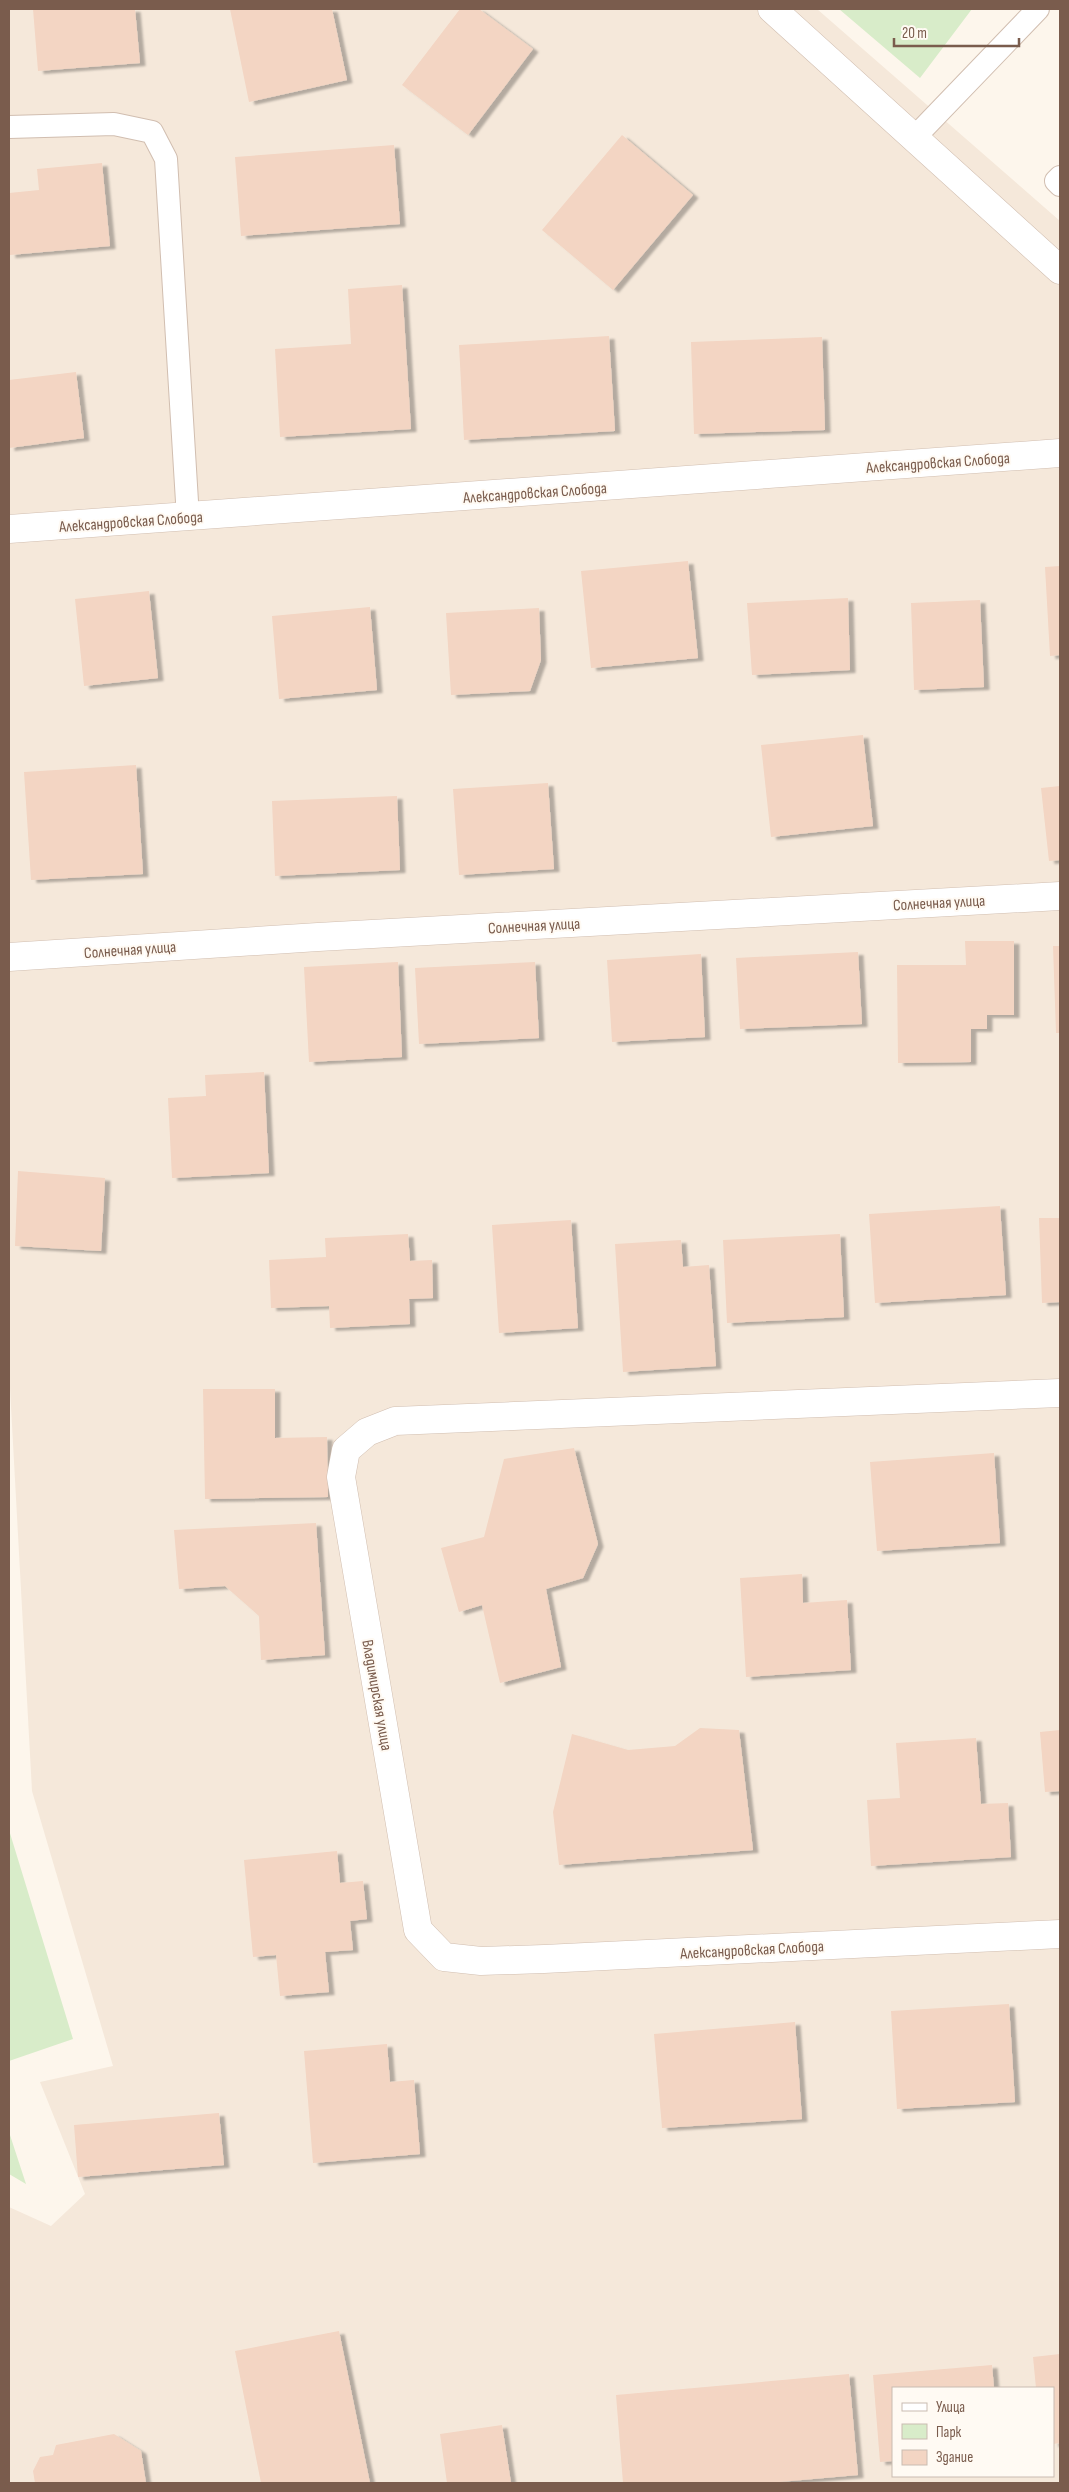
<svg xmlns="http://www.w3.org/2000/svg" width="1069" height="2492" font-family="'Sofia Sans Condensed',sans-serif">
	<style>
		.residential { fill: #f5e8da; fill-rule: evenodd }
		.green { fill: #d8ecc9 }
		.building { fill: #f3d5c3; filter: url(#shadow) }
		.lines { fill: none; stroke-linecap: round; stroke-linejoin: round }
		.lane-casing { stroke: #d1beb0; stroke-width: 24 }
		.street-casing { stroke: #d1beb0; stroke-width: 29 }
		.lane { stroke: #fff; stroke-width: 22 }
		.street { stroke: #fff; stroke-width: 28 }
		.labels { text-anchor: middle; stroke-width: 4; stroke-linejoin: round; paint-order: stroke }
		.street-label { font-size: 16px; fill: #7a5c4d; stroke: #fffaf3 }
	</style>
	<defs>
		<filter id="shadow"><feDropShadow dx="5.5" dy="3" stdDeviation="1" flood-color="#0004"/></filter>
	</defs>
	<rect width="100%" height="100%" fill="#fdf6ec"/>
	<path class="residential" d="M9,9h808l243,212v2262h-1051v-276l42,19 34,-32 -45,-112 73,-16 -81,-275 -23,-421zM893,2388h160v88h-160z"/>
	<path class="green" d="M839,9h133l-52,69z
		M9,1830l64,209 -64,22z
		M9,2132l17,52 -17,-10z"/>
	<path class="building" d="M33,9h102l5,54 -102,8z
		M230,9h102l15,71 -98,22z
		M460,9h19l54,40 -65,86 -66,-50z
		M622,135l71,60 -80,95 -71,-60z
		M394,145l6,79 -159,12 -6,-79z
		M102,163l8,83 -100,9 -1,-62 30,-3 -2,-21z
		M402,285l9,144 -131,8 -5,-88 76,-5 -3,-55z
		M609,336l6,95 -151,9 -5,-95z
		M822,337l3,93 -131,4 -3,-92z
		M76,372l8,66 -75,10v-68z
		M688,561l10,97 -107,10 -10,-97z
		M1060,566v89l-10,1 -5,-89z
		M149,591l9,87 -74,8 -9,-87z
		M848,598l2,72 -98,5 -5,-72z
		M980,600l4,87 -70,3 -3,-87z
		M370,607l7,83 -98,9 -7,-83z
		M539,608l2,52 -11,31 -79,4 -5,-82z
		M863,735l10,91 -102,11 -10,-92z
		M136,765l7,109 -112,6 -7,-108z
		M548,783l6,86 -95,6 -6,-86z
		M1060,786v74l-11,1 -8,-73z
		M397,796l3,74 -125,6 -3,-75z
		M965,941h49v74h-27v14h-16v33l-73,1 -1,-98h69z
		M1053,946h7v87h-4z
		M858,952l4,72 -122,5 -4,-71z
		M701,954l4,83 -93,5 -5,-82z
		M398,962l4,95 -93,5 -5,-95z
		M535,962l4,76 -120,6 -4,-76z
		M264,1072l5,101 -97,5 -4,-80 38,-2 -1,-21z
		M18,1171l87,7 -4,73 -86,-5z
		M1000,1206l6,89 -131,8 -6,-89z
		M1039,1218h21v84l-18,1z
		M571,1220l7,108 -79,5 -7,-108z
		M408,1234l2,27 22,-1 1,38 -24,1 1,25 -80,4 -1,-22 -58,2 -2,-48 57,-3 -1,-19z
		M840,1234l4,83 -117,6 -4,-83z
		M681,1240l2,27 26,-2 7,101 -93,6 -8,-128z
		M203,1389h72v49l52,-1 1,60 -123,2z
		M574,1448l24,96 -15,34 -37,11 15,78 -61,16 -18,-78 -23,7 -18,-64 43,-11 20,-78z
		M994,1453l6,90 -123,8 -7,-89z
		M316,1523l9,132 -64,5 -2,-44 -34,-30 -46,3 -5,-59z
		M802,1574l1,29 44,-3 4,70 -105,7 -6,-99z
		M700,1728l39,2 14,120 -194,15 -6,-53 19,-78 56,16 47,-4z
		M1060,1730v61l-15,1 -5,-60z
		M976,1738l5,66 27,-1 3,54 -140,9 -4,-66 33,-2 -4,-55z
		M337,1851l3,32 23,-2 4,38 -17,2 3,29 -28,2 4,40 -49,4 -4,-41 -23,2 -9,-97z
		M1009,2004l6,98 -118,7 -6,-98z
		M795,2022l7,97 -140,9 -8,-94z
		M387,2044l3,38 24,-2 6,74 -107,9 -9,-112z
		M219,2113l5,52 -146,12 -4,-52z
		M339,2331l31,152h-109l-26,-132z
		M1060,2354v89l-7,1v-56h-17l-3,-31z
		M992,2365l2,23h-101v73l-13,1 -7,-87z
		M849,2374l9,101 -90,8h-145l-7,-88z
		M502,2425l9,58h-64l-7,-49z
		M114,2434l27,17 5,32h-111l-2,-12 7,-14 13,-2 3,-10z"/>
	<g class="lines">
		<defs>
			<path id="lane" d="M9,127l105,-3 38,8 14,27 22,359
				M914,138l124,-129
				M1060,177l-4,4 4,4"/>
			<path id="street" d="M772,9l288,261
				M9,529l1051,-76
				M9,957l309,-20 742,-41
				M1060,1393l-665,28 -28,11 -21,18 -5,27 77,453 26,27 37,4 63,-2 516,-25"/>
		</defs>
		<use href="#lane" class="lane-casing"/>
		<use href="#street" class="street-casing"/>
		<use href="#lane" class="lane"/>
		<use href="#street" class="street"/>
	</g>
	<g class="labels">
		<g class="street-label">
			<text transform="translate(938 462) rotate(-4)" y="6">Александровская Слобода</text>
			<text transform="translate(535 492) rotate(-4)" y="6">Александровская Слобода</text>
			<text transform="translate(131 521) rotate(-4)" y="6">Александровская Слобода</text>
			<text transform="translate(939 902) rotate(-3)" y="6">Солнечная улица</text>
			<text transform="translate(534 925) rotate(-3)" y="6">Солнечная улица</text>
			<text transform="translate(130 949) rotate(-4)" y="6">Солнечная улица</text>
			<text transform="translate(378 1695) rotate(80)" y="6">Владимирская улица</text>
			<text transform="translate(752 1949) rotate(-3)" y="6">Александровская Слобода</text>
		</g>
	</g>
	<rect width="1069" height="2492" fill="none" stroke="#7a5c4d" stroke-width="20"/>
	<rect x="892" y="2387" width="162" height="90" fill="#fffaf3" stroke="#cabbb1"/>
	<rect x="902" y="2403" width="25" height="8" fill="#ffffff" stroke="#cabbb1"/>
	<text x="936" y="2412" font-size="15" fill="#7a5c4d">Улица</text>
	<rect x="902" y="2424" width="25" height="15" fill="#d8ecc9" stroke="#cabbb1"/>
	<text x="936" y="2437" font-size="15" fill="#7a5c4d">Парк</text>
	<rect x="902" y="2450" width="25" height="15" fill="#f3d5c3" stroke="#cabbb1"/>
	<text x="936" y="2462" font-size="15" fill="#7a5c4d">Здание</text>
	<path d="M894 38v8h125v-8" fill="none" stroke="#7a5c4d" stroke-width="2.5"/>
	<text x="902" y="38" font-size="15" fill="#7a5c4d" stroke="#fffaf3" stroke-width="4" paint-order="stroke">20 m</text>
</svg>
